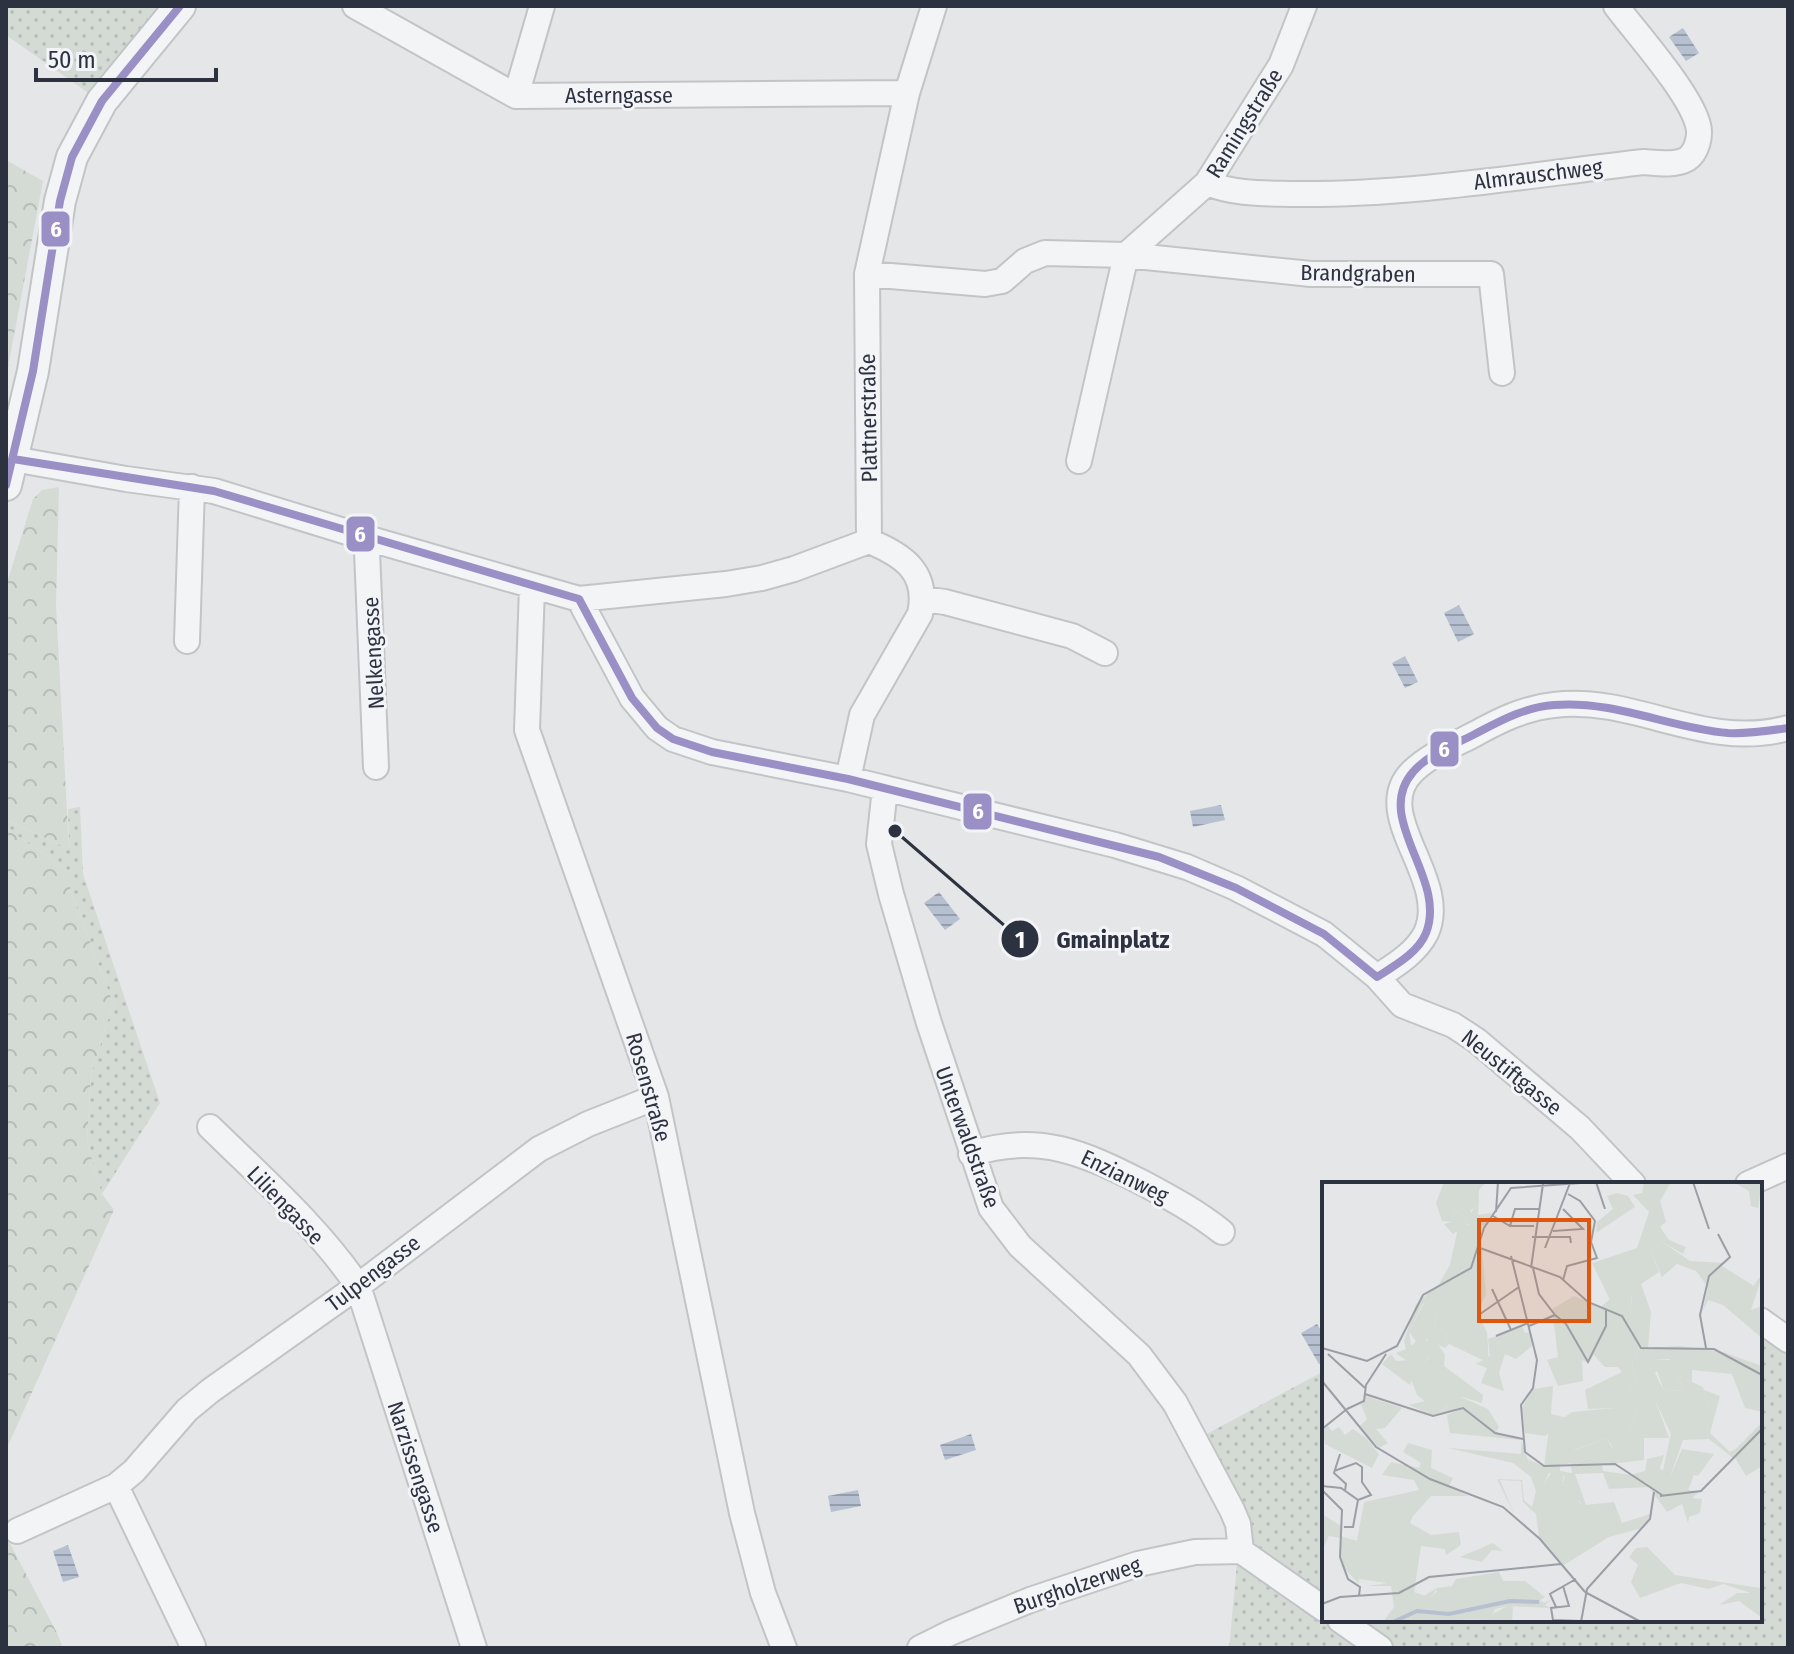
<svg xmlns="http://www.w3.org/2000/svg" width="1794" height="1654" font-family="'Fira Sans Condensed',sans-serif">
	<style>
		.grass { fill: url(#grass-dots) }
		.forest { fill: url(#forest-crowns) }
		.water { fill: url(#water-rules) }
		.lines { fill: none; stroke-linecap: round; stroke-linejoin: round }
		.minor-casing { stroke: #c2c4c6; stroke-width: 28 }
		.tertiary-casing { stroke: #c2c4c6; stroke-width: 34 }
		.minor { stroke: #f3f4f5; stroke-width: 24 }
		.tertiary { stroke: #f3f4f5; stroke-width: 30 }
		.bus-1-casing { stroke: #f2f4f7; stroke-width: 14 }
		.bus-1 { stroke: #9b90c5; stroke-width: 8 }
		.labels { text-anchor: middle; stroke-width: 6; stroke-linejoin: round; paint-order: stroke }
		.street-label { font-size: 22px; fill: #2d3240; stroke: #f2f4f7 }
		.inset-river { fill: none; stroke: #b6c0d0; stroke-width: 4 }
		.inset-road { fill: none; stroke: #9b9ea5; stroke-width: 2 }
		.view { fill: #df570f; fill-opacity: 0.15; stroke: #df570f; stroke-width: 4 }
		.inset-edge { fill: none; stroke: #2d3240; stroke-width: 4 }
		.leader { fill: none; stroke: #2d3240; stroke-width: 3 }
		.callout-dot { fill: #2d3240; stroke: #f2f4f7; stroke-width: 3 }
		.mark-label { font-size: 24px; text-anchor: middle; font-weight: bold; fill: #fff }
		.callout-label { font-size: 24px; text-anchor: middle; font-weight: bold; fill: #2d3240; stroke: #f2f4f7; stroke-width: 6; stroke-linejoin: round; paint-order: stroke }
		.line-badge { stroke: #f2f4f7; stroke-width: 3 }
		.badge-label { font-size: 22px; text-anchor: middle; font-weight: bold; fill: #fff }
	</style>
	<defs>
		<pattern id="grass-dots" width="8" height="8" patternUnits="userSpaceOnUse" patternTransform="scale(2)"><rect width="8" height="8" fill="#d4dbd5"/><path d="M2 2h.1M6 6h.1" fill="none" stroke="#b6bcb8" stroke-width="1.8" stroke-linecap="round"/></pattern>
		<pattern id="forest-crowns" width="20" height="18" patternUnits="userSpaceOnUse" patternTransform="scale(2)"><rect width="20" height="18" fill="#d4dbd5"/><path d="M2 6a3 3 0 1 1 6 0M12 15a3 3 0 1 1 6 0" fill="none" stroke="#b6bcb8"/></pattern>
		<pattern id="water-rules" width="6" height="5" patternUnits="userSpaceOnUse" patternTransform="scale(2)"><rect width="6" height="5" fill="#b6c0d0"/><path d="M0 2.5h6" fill="none" stroke="#949daa"/></pattern>
	</defs>
	<rect width="100%" height="100%" fill="#e4e6e8"/>
	<path class="grass" d="M6,6h154l-73,86 -81,-57z
		M80,807l3,67 77,229 -58,91 -15,-52 4,-67 22,-72 -43,-114v-17l-64,-44v-8l63,29 -1,-40z
		M1760,1304l28,19v325h-559l8,-84 -10,-24 -3,-29 -36,-67 136,-73v249h436z"/>
	<path class="forest" d="M6,160l37,21 -37,197z
		M59,487l-3,118 13,244 -63,-29v-234l27,-87 9,-9z
		M6,828l64,44v17l43,114 -22,72 -4,67 15,52 12,16 -108,240z
		M6,1536l51,97 6,15h-57z"/>
	<path class="water" d="M1683,28l16,25 -13,8 -17,-24z
		M1459,605l15,29 -16,8 -14,-29z
		M1405,656l13,26 -13,6 -13,-25z
		M1221,805l4,15 -32,7 -3,-16z
		M939,892l21,27 -15,11 -21,-27z
		M1317,1324l7,11v26l-5,3 -18,-31z
		M971,1434l5,16 -31,10 -5,-15z
		M858,1490l3,16 -30,6 -3,-16z
		M68,1545l11,32 -16,5 -10,-31z"/>
	<g class="lines">
		<defs>
			<path id="minor" d="M355,6l161,90 391,-3
				M516,96l26,-90
				M1207,183c29,12 60,10 90,11 116,1 232,-19 347,-32 13,1 31,4 43,-3 10,-7 14,-23 11,-34 -8,-32 -61,-91 -82,-119
				M1126,255l81,-72 74,-118 23,-59
				M867,274l118,10 17,-3 23,-20 20,-8 81,2 185,19h180l11,99
				M13,459l113,20 88,12 156,48 209,60 147,-15 36,-6 32,-9 75,-28
				M1079,461l47,-206
				M370,539l-3,12 9,216
				M869,541l-2,-267 40,-181 27,-87
				M532,587l-5,143 129,367 86,416 21,80 21,55
				M579,599l53,99 25,30 16,11 39,13 136,27 267,66 72,22 49,21 88,46 53,43 25,28 51,20 23,15 104,88 53,56
				M923,599l22,3 127,34 33,17
				M187,641l5,-154
				M848,779l14,-64 58,-101c9,-42 -17,-59 -51,-73
				M885,788l-6,56 12,50 38,129 62,185 29,38 119,109 36,48 57,107 6,14 3,27
				M1377,977c17,-11 39,-24 49,-44 25,-54 -57,-118 -14,-161 17,-17 42,-27 63,-38 25,-14 50,-26 79,-29 81,-10 150,46 234,23
				M210,1127c51,50 108,100 148,159l116,362
				M971,1154c67,-22 113,-1 172,29 28,15 54,29 79,49
				M1748,1184l40,-18
				M1760,1320l28,20
				M116,1486l77,160
				M17,1531l99,-45 18,-15 53,-61 23,-19 148,-105 181,-137 49,-25 68,-27
				M1241,1551l83,58
				M1340,1620l40,28
				M920,1648l30,-15 80,-33 108,-36 57,-12 46,-1"/>
			<path id="tertiary" d="M6,485l27,-114 27,-170 12,-44 30,-56 78,-95"/>
		</defs>
		<use href="#minor" class="minor-casing"/>
		<use href="#tertiary" class="tertiary-casing"/>
		<use href="#minor" class="minor"/>
		<use href="#tertiary" class="tertiary"/>
		<defs>
			<path id="bus-1" d="M13,459l201,32 365,108 53,99 25,30 16,11 39,13 136,27 311,78 77,31 88,46 53,43c17,-11 41,-24 49,-44 22,-55 -54,-114 -13,-161 15,-18 41,-27 62,-38 25,-13 50,-27 79,-29 61,-5 115,23 174,28 20,1 40,-2 60,-5
				M6,485l27,-114 27,-170 12,-44 30,-56 78,-95"/>
		</defs>
		<use href="#bus-1" class="bus-1-casing"/>
		<use href="#bus-1" class="bus-1"/>
	</g>
	<g class="labels">
		<g class="street-label">
			<text x="619" y="103">Asterngasse</text>
			<text transform="translate(1244 123) rotate(-58)" y="8">Ramingstraße</text>
			<text transform="translate(1538 174) rotate(-7)" y="8">Almrauschweg</text>
			<text transform="translate(1358 273) rotate(1)" y="8">Brandgraben</text>
			<text transform="translate(868 418) rotate(-91)" y="8">Plattnerstraße</text>
			<text transform="translate(373 653) rotate(-93)" y="8">Nelkengasse</text>
			<text transform="translate(1512 1072) rotate(39)" y="8">Neustiftgasse</text>
			<text transform="translate(649 1087) rotate(74)" y="8">Rosenstraße</text>
			<text transform="translate(968 1137) rotate(70)" y="8">Unterwaldstraße</text>
			<text transform="translate(1125 1176) rotate(26)" y="8">Enzianweg</text>
			<text transform="translate(286 1205) rotate(46)" y="8">Liliengasse</text>
			<text transform="translate(373 1273) rotate(-37)" y="8">Tulpengasse</text>
			<text transform="translate(416 1467) rotate(72)" y="8">Narzissengasse</text>
			<text transform="translate(1077 1585) rotate(-19)" y="8">Burgholzerweg</text>
		</g>
	</g>
	<g transform="translate(1322 1182)">
		<rect width="440" height="440" fill="#e4e6e8"/>
		<path d="M295,11l11,3 7,11 -39,26 1,-11 16,-13 -6,-13zM157,15l-1,18 14,-2 -8,13 -12,-5 -19,13 -9,-10 8,-2 1,-11 9,2 5,9zM339,59l29,20 34,2 7,-4 -9,7 32,20 4,-7 4,-3 -11,34 11,-4v32l-39,-33 -15,-5 -5,11 5,-24 -12,-16 -19,-7 -15,13 -11,-25zM310,110l-3,40 11,14 -8,17 4,19 -22,26 -26,1 -3,-19 37,-18 -4,-5h-13l-11,-12 -6,8 -6,-3 1,21 -25,5 -11,-26 11,-3 -6,-48 22,-13 27,11 10,-9 2,8zM102,121l12,12 -2,12 13,6 -2,15 -19,-9 3,18 -13,12 -6,16 -28,-21 9,-10 5,7 22,-1 -9,-11 7,-8 -7,-9zM200,144l3,7 5,-1 2,14 -16,13 -11,-5 -6,19 5,18 -23,-8 6,-15 -11,-4 14,-8 -2,-17zM357,164l44,6 39,14v46l-17,-4 -13,-34 -40,-4v12l-13,-6 3,14 -18,1 -11,-32 17,1zM231,204l-2,28 13,3 -18,19 -21,-3 -3,-25 11,-19zM382,208l16,6 -10,37 20,19 9,-5 -6,11 -24,-19 -3,-12 5,-15zM44,214l36,12 -17,20 -9,1 12,14 -9,5 -19,-22 7,-7 -6,-14zM139,215l27,12 11,18 -3,5 25,8 10,29 19,2 -11,23 19,1 1,-7 12,3 10,14 -2,-15 -17,-6 3,-8 -19,-9 14,-2v6l12,2 -2,-19 5,-4 32,-12 5,10 5,-23 8,-2v12l5,1 8,-39h16l15,41h-25v22l-42,5 1,6 28,4 14,-4 2,-12 17,-4 -4,13 10,9 12,-28 32,5 -16,22 -4,-1 -6,15 11,2 -7,6 10,1 -2,14 -11,4 -1,6 -6,-19 -15,8 -18,-25 -40,2 13,34 31,-10 -11,15 -33,9 -45,28 -25,-28 -3,-23 -13,-12 -2,-21 -21,-1 14,34 -17,-35 25,1 2,20 8,7 4,-16 -5,-14 -18,-14 -65,-15 73,6v-14l-71,-7 -3,-18 17,-7 -32,7 -23,-10 16,-4 15,11zM281,291l11,29 -28,3 -11,-31zM6,244l4,5 7,-4 6,8 8,-6 13,9 13,16 -7,14 -47,-24 -3,-14zM0,332l21,13 -3,9 18,5 1,43 -17,-18 -2,-28 -11,-2 -5,10zM177,390l4,9h22l20,16 -5,3 4,3 8,-4 -7,6 4,2v2l-31,-23 -3,6 -39,11 -24,-3 -16,-10 -5,8 -9,-1 15,-9 15,-2 4,-7zM187,423l4,2 -1,15h-60l32,-3z" fill="#d4dbd5" fill-rule="evenodd"/>
		<path d="M122,0h42l-7,8 -1,17 -8,3 11,21 -5,25 6,-6 4,44 -8,18 9,21 2,30 -40,-19 -4,4 2,-15 -13,-6 2,-12 -13,-12 -14,29 2,13h8l-10,4 10,11 -8,4 -15,-11 10,-4 -2,-8 12,-37 23,-20 11,-19 9,-42 10,2 -7,-12 -9,-2 -1,11 -10,-1 -6,-18zM322,0h27l-11,19 6,21 -6,5 9,13 17,7 -3,7 -22,-13 -10,11 8,20 -18,12 10,28 -3,36 31,-2 -4,13h-21l5,10 -4,4 9,18 18,-1 -3,-14 24,11 9,27 -6,13 3,12 -26,1 -13,37 -8,-2 9,-41 -17,-36h-16l-8,38 -5,-1v-12l-7,2 -4,24 -7,-11 -33,12 -2,13 -26,4 18,6 -2,11 17,6 4,14 -24,-16 1,15 -17,2 -7,-9 15,-23 -20,-4 -3,-10 16,8 5,-39 23,-16 42,-4 22,-26 -4,-19 8,-17 -11,-14 3,-39 -19,13 -21,-43 45,-15 12,-36 -16,-17 9,-2zM411,0l29,2 -4,24 -7,-2 -2,-15zM112,156l11,17 -1,11 39,29 -1,8 -20,-6 -23,15 -22,-17 -8,-22 20,-15 -3,-17zM440,240v44l-16,10 -14,-23zM86,261l24,7 -1,18 22,10 -4,8 19,10h-37l-18,20 -3,7 21,12 28,-3 2,13 -15,10 -1,-6 -24,-3 -7,46 17,6 9,-10 12,12 14,-3 10,6 14,-8 2,-9 12,2 -5,9 19,-11 31,22 -41,-2 -13,3 -5,10 -107,3 11,-15 -3,-21h-23l19,-3 -28,-4 -4,-28 9,-49 55,-12 -5,-10 -32,-5 9,-13 28,6 2,-5 -18,-11zM171,361l10,8 -11,-1 -10,12 -22,-5zM325,365l28,28 85,13 2,30 -23,-17 -20,4 18,-12h14l-28,-9 -14,5 -28,-6 -41,15 -9,-16 7,-17 -9,-8 7,-9z" fill="#d4dbd5"/>
		<path class="inset-river" d="M71,440l24,-11 32,3 61,-13 29,1"/>
		<path class="inset-road" d="M274,0l9,27M371,0l16,47M174,30l2,-30M171,34l17,10h24M188,44l5,-17h24M231,49l30,-2 -20,-20M210,55h38l1,6M158,66l80,29 28,25 34,14 19,32 73,1 48,26M223,66l25,-65M189,74l26,104 -4,28 -12,17 4,47 19,14 71,-2 47,31M209,86l12,-84M211,86l6,26 16,21M241,98l4,-14 30,-8 -6,-16 4,-21 -15,-20 -12,-7M170,107l19,41M158,132l39,-27M233,133l11,9 22,38 18,-36v-17M207,144l26,-11M174,154l32,-13M0,166l45,13 30,-15 26,-51 48,-27 13,-40 27,-40 84,-6M384,166l-6,-33 9,-39 21,-19 -12,-23M6,172l37,34M0,199l54,66 54,32 73,28 37,32 45,53M43,212l68,22 30,-8 32,25 28,6M25,227l17,-8 2,-16 20,-31M0,247l25,-20M18,272l-6,19 12,11 -1,7M12,289l22,-8 6,4v15l9,13 -13,5M0,304l19,2 17,12 -5,27h-9M0,308l20,20 -2,47 8,22 12,8 -1,9M338,314l41,-5 61,-62M241,404l6,20 -18,2 2,12 28,1M263,410l56,30M0,422l18,-7 59,-4 30,-16 132,-13M234,425l-6,-13 26,-15M259,440l6,-33 63,-70 4,-27"/>
		<path class="view" d="M157,38h110v101h-110z"/>
		<rect width="440" height="440" class="inset-edge"/>
	</g>
	<path class="leader" d="M895 831L1020 939"/>
	<g class="callout-dot">
		<circle cx="895" cy="831" r="8"/>
		<circle cx="1020" cy="939" r="20"/>
	</g>
	<g class="mark-label">
		<text x="1020" y="948">1</text>
	</g>
	<g class="callout-label">
		<text x="1113" y="948">Gmainplatz</text>
	</g>
	<g class="line-badge">
		<rect x="40" y="210" width="31" height="38" rx="8" fill="#9b90c5"/>
		<rect x="345" y="515" width="31" height="38" rx="8" fill="#9b90c5"/>
		<rect x="1429" y="730" width="31" height="38" rx="8" fill="#9b90c5"/>
		<rect x="962" y="792" width="31" height="39" rx="8" fill="#9b90c5"/>
	</g>
	<g class="badge-label">
		<text x="56" y="237">6</text>
		<text x="360" y="542">6</text>
		<text x="1444" y="757">6</text>
		<text x="978" y="819">6</text>
	</g>
	<rect width="1794" height="1654" fill="none" stroke="#2d3240" stroke-width="16"/>
	<path d="M36 68v12h180v-12" fill="none" stroke="#2d3240" stroke-width="4"/>
	<text x="48" y="68" font-size="24" fill="#2d3240" stroke="#f2f4f7" stroke-width="6" paint-order="stroke">50 m</text>
</svg>
